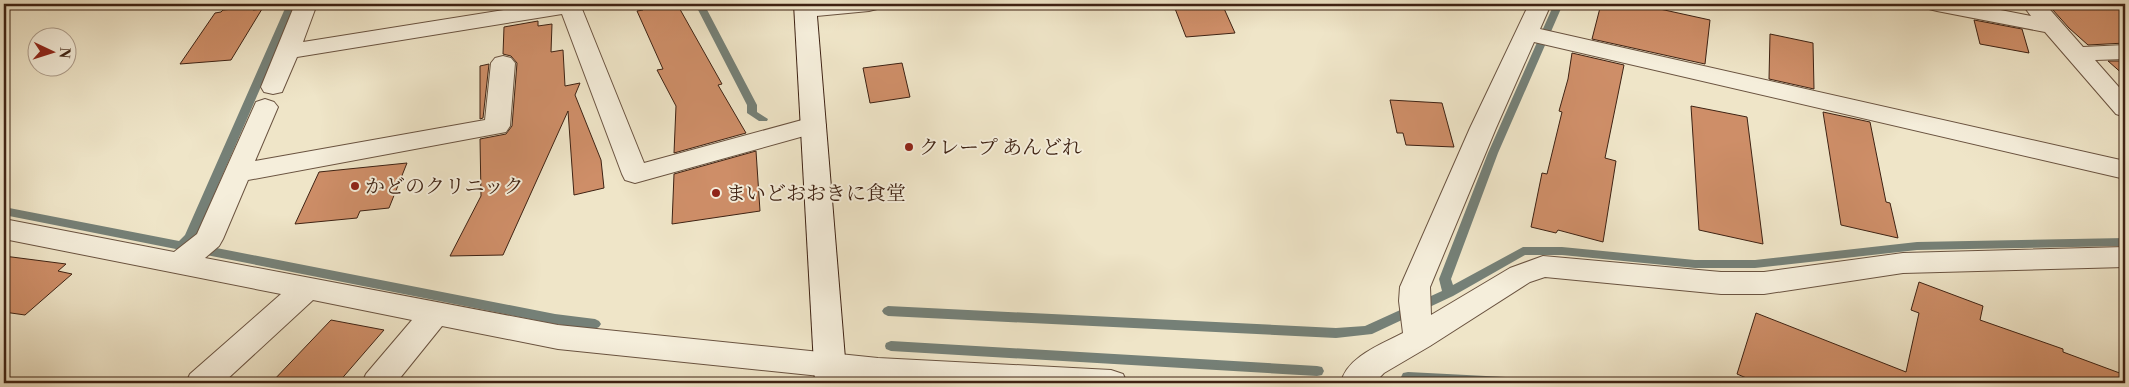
<svg xmlns="http://www.w3.org/2000/svg" width="2129" height="387" font-family="'Libre Bodoni','Noto Serif JP',serif">
	<style>
		.lines { fill: none; stroke-linecap: round; stroke-linejoin: round }
		.stream { fill: #758077; fill-rule: evenodd }
		.building { fill: #ce8e68; stroke: #3e2213 }
		.street-casing { stroke: #6a5340; stroke-width: 2 }
		.secondary-casing { stroke: #3e2213; stroke-width: 2 }
		.street { fill: #f5eedb; fill-rule: evenodd }
		.secondary { fill: #f5eedb; fill-rule: evenodd }
		.poi-dot { fill: #8f2418; stroke: #f5eedb; stroke-width: 2 }
		.labels { text-anchor: middle; stroke-width: 4; stroke-linejoin: round; paint-order: stroke }
		.poi-label { font-size: 20px; fill: #3e2213; stroke: #f5eedb; text-anchor: start }
	</style>
	<rect width="100%" height="100%" fill="#efe5c8"/>
	<filter id="stains"><feTurbulence type="fractalNoise" baseFrequency=".004" numOctaves="4"/><feColorMatrix values="0 0 0 0 .2 0 0 0 0 .09 0 0 0 0 .02 0 0 0 .5 -.17"/></filter>
	<radialGradient id="worn" r=".72"><stop offset=".6" stop-color="#630" stop-opacity="0"/><stop offset="1" stop-color="#630" stop-opacity=".3"/></radialGradient>
	<g class="lines">
		<path class="stream" d="M287,4h10l-101,232 -5,7 364,71 40,5 4,2 2,3 -2,3 -4,2 -40,-5 -551,-109v-8l175,34 6,-6z
			M695,4h9l53,101v7l11,7 -1,2h-8l-12,-8v-8z
			M1554,4h9l-65,149 -47,126 2,6 70,-38h39l133,13h60l162,-18 208,-4v8l-208,4 -162,18h-60l-133,-13h-37l-72,41 -81,38 -36,4 -448,-22 -4,-2 -2,-3 2,-3 4,-2 448,22 29,-2 77,-35 -3,-12 49,-126z
			M891,341l426,25 5,1 2,4 -2,4 -5,1 -426,-25 -5,-2 -1,-3 1,-3z
			M1408,372l117,6 5,1 2,4 -124,-1 -5,-1 -2,-4 2,-4z"/>
	</g>
	<path class="building" d="M640,4h37l45,80 -4,1 28,48 -72,20 2,-47 -19,-36 6,-1 -26,-58 6,-1z
		M1198,4h24l13,29 -49,4 -12,-31z
		M1601,4h36l73,16 -5,44 -113,-25z
		M254,7l-1,3 9,-1 -31,51 -51,4 35,-51 6,-1 2,-2z
		M2125,8v35l-37,2 -19,-17 -17,-19z
		M1974,20l48,9 7,24 -49,-9z
		M538,21v5l14,-2 -1,28 12,-2 2,36 15,-3 -5,12 26,65 3,28 -30,7 -6,-84 -65,144 -53,1 31,-60 -1,-57 26,-5 6,-8 5,-63 -6,-7 -8,-2 1,-27z
		M1770,34l43,9 1,46 -45,-10z
		M1572,53l52,12 -19,93 11,3 -13,81 -45,-12 -2,3 -25,-6 11,-54 5,1 15,-62 -3,-1 9,-32z
		M2108,61h17v15z
		M902,63l8,34 -40,6 -7,-35z
		M489,64l-6,54 -3,1v-53z
		M1390,100l52,3 12,44 -48,-2 -3,-12h-6z
		M1691,106l56,11 16,127 -64,-14z
		M1823,112l47,10 16,80 4,1 8,35 -57,-13z
		M756,151l4,60 -88,13 2,-50z
		M407,163l-18,45 -29,3 -3,7 -62,6 24,-52z
		M4,256l62,8 -8,7 14,3 -47,41 -21,-3z
		M1919,282l64,24 -3,14 83,29v3l62,23v8h-367l-21,-9 19,-61 150,59 13,-59 -8,-3z
		M331,320l53,10 -46,53h-67z"/>
	<g class="lines">
		<defs>
			<path id="street" d="M295,4h22l-14,38 239,-38h38l64,159 169,-46 9,2 4,6 -4,6 -187,52 -10,-3 -3,-6 -60,-160 -265,43 -15,35 -9,2 -9,-2 -3,-5z
				M804,4h76l-3,5 -8,2 -63,6 -8,-2 -3,-5 3,-5z
				M1529,4h22l-11,25 585,132v18l-591,-137 -38,86 -66,159 1,28 79,-47 33,-12 178,16h43l139,-19 222,-6v20l-222,6 -139,21h-43l-176,-17 -15,5 -100,64 -46,27 -10,10h-33c5,-26 41,-39 62,-50l-4,-32 1,-14 70,-159z
				M1926,4h44l61,12 -9,-12h23l38,43 42,-2v14l-30,1 30,34v23l-9,-3 -71,-82 -108,-21 -8,-2z
				M503,56l8,2 4,5 -5,63 -4,6 -258,48 -25,59 -4,7 -14,12 353,67 320,33 233,12 12,4 4,9 -249,-1 -320,-33 -116,-23 -46,57h-34l4,-9 46,-54 -99,-20 -90,83h-37l4,-9 91,-80 -277,-55v-20l170,33 23,-18 59,-132 9,-3 9,3 4,5 -23,54 230,-41 6,-57 4,-5z"/>
			<path id="secondary" d="M794,4h22l31,379h-32z"/>
		</defs>
		<use href="#street" class="street-casing"/>
		<use href="#secondary" class="secondary-casing"/>
		<use href="#street" class="street"/>
		<use href="#secondary" class="secondary"/>
	</g>
	<g class="poi-dot">
		<circle cx="909" cy="147" r="5"/>
		<circle cx="355" cy="186" r="5"/>
		<circle cx="716" cy="193" r="5"/>
	</g>
	<g class="labels">
		<g class="poi-label">
			<text x="919" y="154">クレープ あんどれ</text>
			<text x="365" y="193">かどのクリニック</text>
			<text x="726" y="200">まいどおおきに食堂</text>
		</g>
	</g>
	<rect width="2129" height="387" fill="none" stroke="#efe5c8" stroke-width="20"/>
	<rect x="5" y="5" width="2119" height="377" fill="none" stroke="#3e2213" stroke-width="2.5"/>
	<rect x="10" y="10" width="2109" height="367" fill="none" stroke="#3e2213"/>
	<g transform="translate(52 52) rotate(94)"><circle r="24" fill="#f5eedb" stroke="#ac9c8b"/>
	<path d="M0-4L9 19L0 12L-9 19Z" fill="#8f2418"/>
	<text y="-8" font-size="14" font-weight="bold" text-anchor="middle" fill="#3e2213">N</text>
	</g>
	<rect width="100%" height="100%" filter="url(#stains)"/>
	<rect width="100%" height="100%" fill="url(#worn)"/>
</svg>
